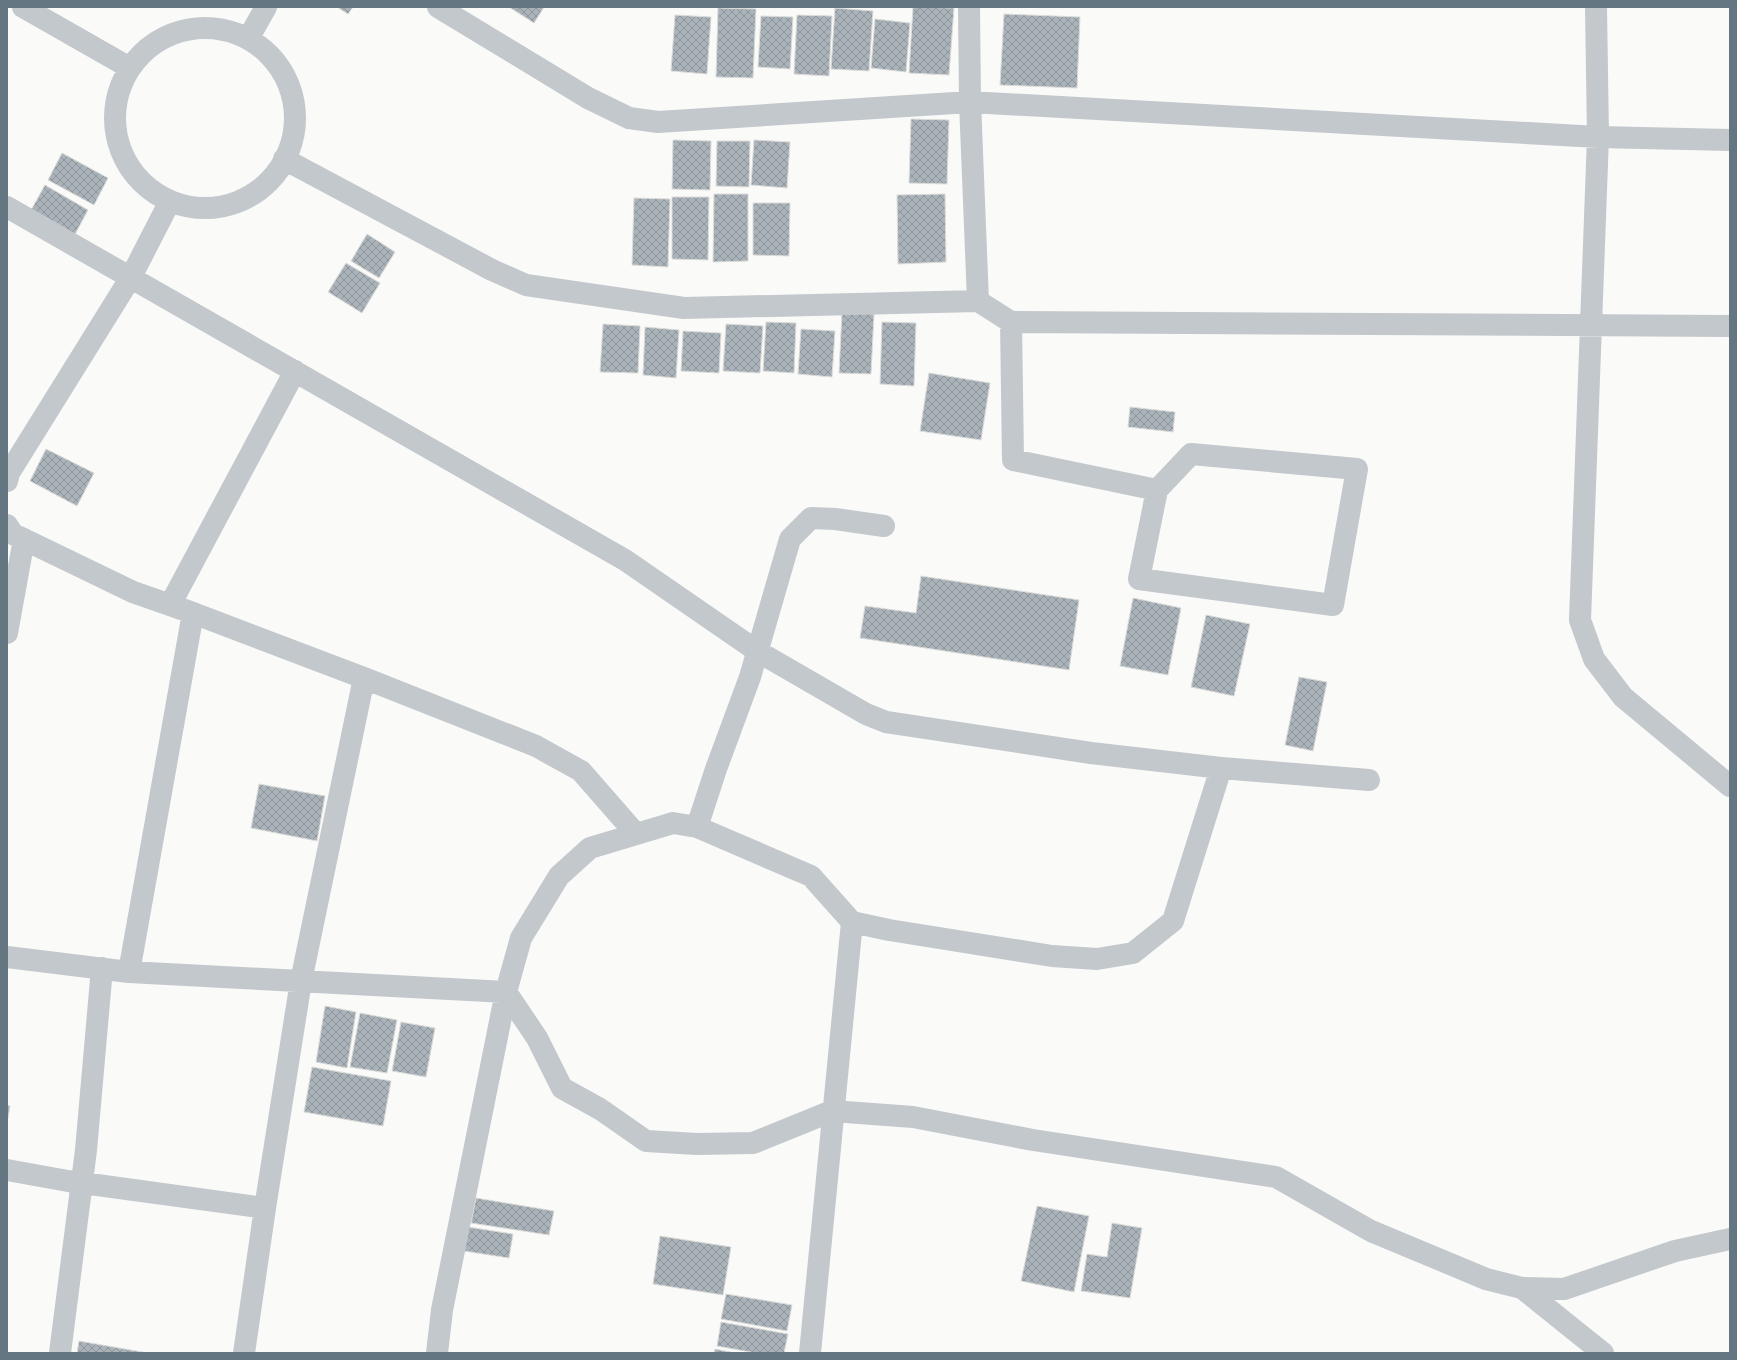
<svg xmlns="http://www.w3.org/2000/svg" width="1737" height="1360" font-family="'Work Sans',sans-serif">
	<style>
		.building { fill: url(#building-cross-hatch); stroke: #dcdcda }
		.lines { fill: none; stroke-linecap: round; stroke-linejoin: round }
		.street { stroke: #c3c8cc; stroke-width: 22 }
	</style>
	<defs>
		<pattern id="building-cross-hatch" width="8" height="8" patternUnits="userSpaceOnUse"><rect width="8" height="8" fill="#aab3b9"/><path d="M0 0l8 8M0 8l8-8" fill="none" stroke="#8e969c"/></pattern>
	</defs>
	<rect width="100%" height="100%" fill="#fafaf8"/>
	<path class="building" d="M337,7h16l-5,7z
		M509,7h35l-10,16z
		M913,7l41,1 -5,67 -40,-2z
		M718,8l38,1 -3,69 -37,-1z
		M835,8l38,3 -4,60 -38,-2z
		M1004,14l76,3 -3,71 -77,-3z
		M675,15l36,2 -4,57 -36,-3z
		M797,15l35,1 -3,60 -35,-2z
		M761,16l32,1 -3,52 -32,-2z
		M875,19l35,4 -4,49 -35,-4z
		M911,119l38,1 -2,64 -38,-1z
		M673,140l38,1 -1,49 -38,-1z
		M754,140l36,2 -3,46 -36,-3z
		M717,141h33l-1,46 -33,-1z
		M62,153l46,25 -14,27 -46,-25z
		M45,185l43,25 -15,28 -43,-26z
		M714,194h34v67l-35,1z
		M945,194l1,68 -48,2 -1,-69z
		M672,197h37l-1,63 -36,-1z
		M634,198l36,1 -2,68 -36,-2z
		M753,203h37l-1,53 -36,-1z
		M367,234l28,18 -16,26 -28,-17z
		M346,263l34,20 -18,30 -34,-21z
		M842,312l32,2 -3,60 -32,-1z
		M766,322l30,1 -2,50 -31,-2z
		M882,322l34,1 -2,63 -34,-2z
		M603,324l37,2 -2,47 -38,-1z
		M726,324l37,2 -3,47 -37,-2z
		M645,327l34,3 -3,48 -33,-3z
		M801,329l34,2 -3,46 -34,-3z
		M683,331l38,2 -2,40 -38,-2z
		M929,373l61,10 -9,57 -61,-9z
		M1130,407l45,5 -2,20 -45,-5z
		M46,449l48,24 -17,33 -47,-25z
		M921,576l158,24 -10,70 -209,-32 5,-32 51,7z
		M1133,598l48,10 -13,67 -48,-9z
		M1206,615l44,9 -16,72 -43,-9z
		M1299,677l28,5 -14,69 -28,-6z
		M259,784l66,12 -8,45 -66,-13z
		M325,1006l31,6 -9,56 -31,-6z
		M360,1013l37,7 -10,53 -37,-6z
		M401,1022l34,6 -9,49 -34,-6z
		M312,1067l79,14 -8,45 -79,-14z
		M7,1105l3,1 -3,17z
		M476,1198l78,13 -5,24 -78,-12z
		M1037,1206l52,10 -15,76 -53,-11z
		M1112,1223l30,5 -12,70 -49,-7 6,-37 20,3z
		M468,1227l45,7 -4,24 -45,-7z
		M660,1236l71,11 -8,48 -70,-11z
		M726,1294l66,11 -5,26 -66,-12z
		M721,1322l67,12 -4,19h-28l-39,-7z
		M79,1341l69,12h-71z
		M715,1349l20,4h-21z"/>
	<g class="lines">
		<path class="street" d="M23,7l107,61
			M438,7l150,91 41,20 29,4 312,-20 628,35 132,3
			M969,7l1,95 8,199
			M1596,7l2,130 -18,483 14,39 29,38 107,89
			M115 118a90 90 0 1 1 180 0a90 90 0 1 1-180 0Z
			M248,39l18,-32
			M284,159l208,111 34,15 158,23 294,-7 33,21 719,4
			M7,207l618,353 132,91 109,63 20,8 205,31 130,15
			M1011,322l2,138 144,30 34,-36 166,15 -24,136 -194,-26 18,-89
			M7,481l2,-8 122,-196 39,-76
			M7,525l6,9 120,58 60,21 171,65 -63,303 -36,227 -21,145
			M170,605l125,-234
			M7,633l17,-94
			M364,678l172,68 45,25 55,63
			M697,827l19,-58 34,-92 40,-138 21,-21 24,1 49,7
			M7,957l122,15 377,20 15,-54 38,-62 31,-28 83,-25 24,4 114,49 41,46 37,8 163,26 45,3 36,-6 40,-32 48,-153 148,12
			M129,972l64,-359
			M506,992l31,46 25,50 38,21 46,32 51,3 56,-1 79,-32 81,6 120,23 243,37 95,54 115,48 36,9 42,1 111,-38 55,-12
			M7,1170l61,11 197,27
			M1522,1288l81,65
			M60,1353l26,-203 16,-182
			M437,1353l5,-43 64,-318
			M810,1353l42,-431"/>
	</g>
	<rect width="1737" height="1360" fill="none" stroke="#657683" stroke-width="16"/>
</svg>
